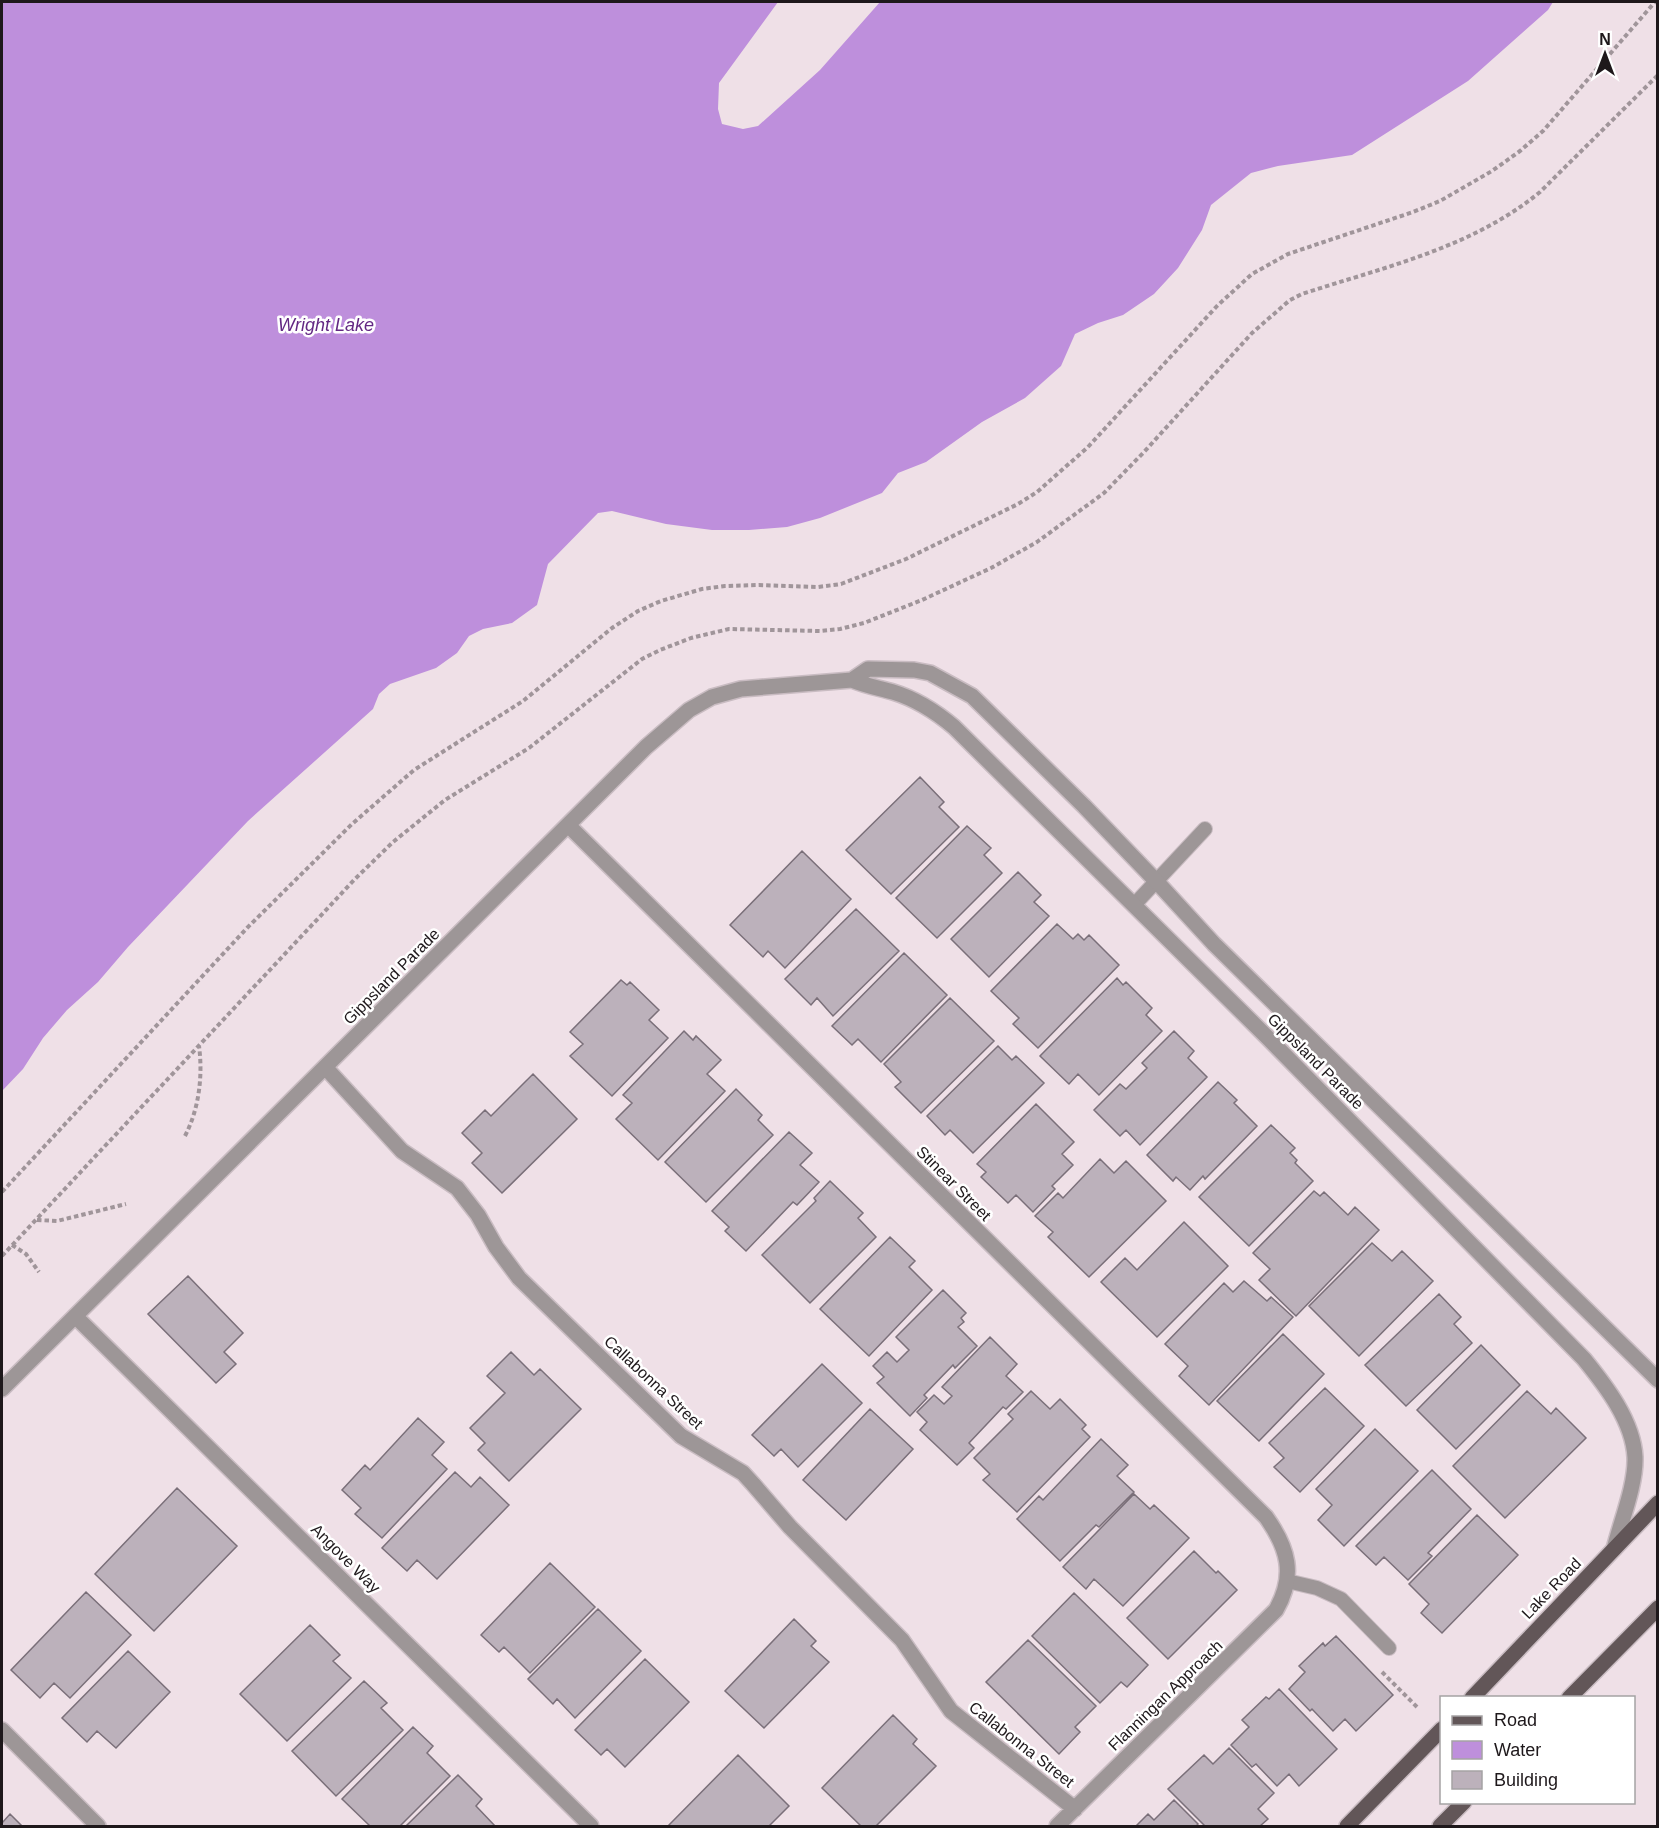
<svg xmlns="http://www.w3.org/2000/svg" width="1659" height="1828" font-family="Helvetica,sans-serif">
	<style>
		.water { fill: #be8fdc }
		.building { fill: #bcb1bb; stroke: #7a6f79; stroke-width: 1.5 }
		.lines { fill: none; stroke-linecap: round; stroke-linejoin: round }
		.lane-casing { stroke: #c9bcc2; stroke-width: 16 }
		.street-casing { stroke: #c9bcc2; stroke-width: 18 }
		.primary-casing { stroke: #c9bcc2; stroke-width: 18 }
		.path { stroke: #a0959a; stroke-width: 4; stroke-dasharray: 4.5 3; stroke-linecap: butt }
		.lane { stroke: #9d9697; stroke-width: 14 }
		.street { stroke: #9d9697; stroke-width: 15 }
		.primary { stroke: #625658; stroke-width: 15 }
		.labels { text-anchor: middle; stroke-width: 5; stroke-linejoin: round; paint-order: stroke }
		.street-label { font-size: 16px; fill: #1e181b; stroke: #fff }
		.water-label { font-size: 18px; font-style: italic; fill: #632883; stroke: #fff }
	</style>
	<rect width="100%" height="100%" fill="#efe0e7"/>
	<path class="water" d="M2,2h776l-59,81 -1,26 4,15 21,5 15,-3 62,-56 60,-68h673l-5,8 -80,71 -116,74 -74,11 -27,7 -40,32 -9,25 -24,38 -24,26 -31,21 -25,8 -23,11 -14,32 -36,32 -43,24 -56,40 -28,11 -16,20 -62,25 -33,9 -38,3h-37l-46,-6 -54,-13 -14,2 -50,51 -11,41 -25,18 -29,6 -14,7 -12,17 -21,15 -46,16 -11,10 -6,15 -125,112 -120,126 -30,35 -31,28 -24,28 -20,31 -21,22z"/>
	<path class="building" d="M920,777l24,25 -5,5 20,20 -68,67 -45,-44z
		M967,826l24,22 -7,7 18,18 -65,65 -41,-40z
		M802,851l49,48 -66,69 -17,-17 -5,6 -33,-32z
		M1018,872l23,23 -7,7 15,14 -60,61 -38,-38z
		M856,909l43,42 -66,65 -16,-18 -6,7 -26,-26z
		M1057,924l16,15 5,-5 6,6 5,-5 30,30 -81,83 -25,-24 6,-6 -28,-27z
		M904,953l43,42 -66,67 -23,-23 -6,6 -20,-19z
		M1117,978l6,7 3,-3 26,26 -6,7 16,16 -63,64 -21,-21 -9,10 -29,-28z
		M621,980l6,5 3,-3 29,28 -10,10 19,18 -56,58 -42,-40 13,-12 -13,-12z
		M950,998l44,43 -73,72 -26,-26 6,-5 -17,-18z
		M684,1031l9,9 3,-4 25,24 -14,14 18,17 -67,69 -42,-41 16,-16 -9,-8z
		M1174,1031l20,20 -6,7 19,19 -67,68 -14,-15 -6,6 -26,-26 26,-26 6,5 21,-21 -5,-5z
		M998,1046l14,14 4,-4 28,27 -71,70 -23,-23 -5,5 -18,-19z
		M533,1074l44,45 -75,74 -30,-30 10,-10 -20,-20 23,-23 6,6z
		M1218,1082l19,18 -3,3 23,23 -52,53 -2,-3 -13,14 -14,-13 -3,4 -26,-26z
		M736,1089l26,26 -4,5 15,15 -67,67 -41,-40z
		M1036,1104l38,38 -12,12 11,11 -21,21 3,3 -22,23 -17,-17 -8,8 -27,-26 5,-5 -9,-8z
		M1271,1125l24,23 -5,5 7,7 -2,3 18,18 -64,65 -50,-49z
		M789,1132l23,21 -12,12 19,17 -22,23 -4,-3 -47,49 -21,-20 4,-4 -17,-16z
		M1100,1159l14,14 12,-12 40,40 -77,76 -41,-40 5,-5 -18,-16 23,-23 5,5z
		M830,1181l33,32 -5,5 18,19 -66,66 -48,-48 54,-54 -2,-3z
		M1314,1191l6,5 4,-4 24,23 7,-8 24,23 -83,86 -37,-36 11,-11 -17,-16z
		M1184,1222l44,44 -71,71 -56,-55 24,-24 12,12z
		M890,1237l25,24 -6,6 23,23 -63,66 -49,-47z
		M1372,1243l20,18 10,-10 31,30 -74,75 -50,-50z
		M188,1276l55,57 -19,19 12,12 -20,19 -68,-69z
		M1244,1281l23,20 4,-4 22,20 -84,88 -30,-29 9,-10 -23,-22 59,-61 9,9z
		M943,1290l23,23 -5,5 3,4 -6,5 19,19 -22,22 -2,-3 -29,30 3,3 -17,18 -33,-33 7,-6 -11,-11 14,-14 10,10 12,-12 -13,-13z
		M1439,1294l22,23 -7,7 18,19 -66,63 -41,-41z
		M1283,1334l41,40 -65,67 -42,-40z
		M990,1337l27,27 -11,12 17,16 -17,17 -3,-2 -34,36 5,5 -17,17 -37,-35 7,-8 -10,-10 17,-17 10,9 8,-8 -10,-9z
		M1481,1345l39,40 -64,64 -39,-39z
		M511,1352l23,23 6,-6 41,40 -72,72 -31,-31 7,-7 -15,-15 35,-35 -18,-17z
		M822,1364l40,39 -64,64 -17,-18 -7,7 -22,-21z
		M1325,1388l39,38 -64,66 -26,-25 10,-9 -15,-15z
		M1031,1391l19,18 10,-10 26,26 -4,4 8,8 -73,75 -34,-32 7,-6 -16,-16 39,-39 -5,-5z
		M1527,1391l24,23 5,-6 30,30 -81,80 -52,-52z
		M870,1409l43,40 -67,71 -43,-40z
		M418,1418l26,24 -12,13 15,14 -65,69 -27,-24 6,-6 -19,-18 23,-25 5,5z
		M1375,1429l43,42 -74,75 -26,-26 14,-15 -16,-16z
		M1101,1439l27,26 -11,11 17,16 -35,35 -3,-2 -36,36 -43,-42 22,-23 4,4z
		M1432,1470l39,39 -43,44 4,3 -24,24 -24,-23 -8,8 -20,-19z
		M455,1472l16,15 9,-10 29,28 -72,74 -20,-19 -10,11 -25,-23z
		M177,1488l60,58 -83,85 -59,-57z
		M1134,1494l16,15 4,-4 35,33 -66,68 -29,-27 -8,10 -23,-22z
		M1477,1515l41,40 -76,78 -21,-20 8,-9 -20,-20z
		M1194,1551l22,22 2,-2 19,19 -69,69 -41,-41z
		M550,1563l45,44 -65,66 -26,-26 -5,5 -18,-17z
		M86,1592l45,43 -61,63 -16,-15 -14,15 -29,-28z
		M1074,1593l74,72 -21,22 -6,-5 -21,21 -68,-67z
		M598,1609l43,42 -66,67 -18,-19 -4,5 -25,-25z
		M794,1619l22,22 -5,5 18,16 -65,66 -39,-37z
		M310,1625l30,30 -7,6 18,17 -64,63 -47,-47z
		M1336,1636l57,59 -37,36 -11,-12 -12,12 -21,-22 -2,2 -21,-22 16,-17 -6,-6 24,-23 2,3z
		M1028,1640l68,66 -21,21 5,5 -21,22 -73,-72z
		M128,1651l42,41 -54,56 -19,-17 -10,11 -25,-24z
		M645,1659l44,43 -64,65 -18,-18 -6,6 -26,-25z
		M364,1681l23,22 -6,5 22,22 -67,66 -44,-45z
		M1279,1689l58,60 -38,37 -10,-12 -12,12 -21,-22 -4,3 -21,-22 18,-18 -7,-7 24,-23 3,2z
		M893,1715l24,24 -4,5 23,22 -60,60h-15l-39,-38z
		M413,1727l20,19 -6,7 23,23 -50,50h-30l-28,-27z
		M1229,1748l45,45 -16,16 10,10 -8,7h-55l-37,-37 36,-34 9,9z
		M738,1755l51,51 -20,20h-101z
		M458,1775l24,24 -6,7 19,20h-89z
		M1174,1800l24,24 -2,2h-60l12,-12 6,6z
		M10,1814l12,12h-20v-3z"/>
	<g class="lines">
		<defs>
			<path id="lane" d="M1134,905l71,-76
				M1287,1581l30,7 24,11 48,49"/>
			<path id="street" d="M852,680l16,-11 46,1 16,3 42,23 112,110 73,76 57,62 444,436
				M568,825l698,692c22,31 30,58 10,93l-219,216
				M325,1067l77,84 55,37 21,27 18,32 23,31 162,158 62,37 10,11 37,43 112,113 49,71 124,98
				M75,1316l516,510
				M2,1389l644,-642 43,-37 23,-13 29,-8 111,-9c14,6 27,8 41,12 23,7 42,19 61,35l313,310 317,322c22,27 49,62 51,98 1,28 -14,64 -21,92
				M2,1730l96,96"/>
			<path id="primary" d="M1472,1698l186,-195
				M1569,1698l89,-90
				M1347,1826l95,-97
				M1440,1826l24,-24"/>
		</defs>
		<use href="#lane" class="lane-casing"/>
		<use href="#street" class="street-casing"/>
		<use href="#primary" class="primary-casing"/>
		<path class="path" d="M185,1136c14,-27 18,-60 14,-90
			M2,1192l245,-264 105,-104 62,-54 109,-69 89,-73 26,-17 23,-10 41,-12 23,-3 34,-1 59,2 23,-3 65,-25 112,-55 19,-12 51,-45 129,-141 35,-32 36,-20 125,-42 27,-11 52,-30 28,-20 23,-20 112,-129
			M37,1220l20,1 69,-17
			M12,1245l14,9 13,18
			M2,1256l353,-377 38,-37 52,-42 84,-52 113,-89 18,-9 31,-12 38,-9 91,2 20,-2 24,-6 58,-23 69,-32 46,-26 67,-49 40,-41 108,-119 38,-33 12,-6c82,-27 170,-46 238,-102l118,-117
			M1382,1672l37,37"/>
		<use href="#lane" class="lane"/>
		<use href="#street" class="street"/>
		<use href="#primary" class="primary"/>
	</g>
	<g class="labels">
		<g class="street-label">
			<text transform="translate(391 976) rotate(-45)" y="6">Gippsland Parade</text>
			<text transform="translate(1316 1061) rotate(45)" y="6">Gippsland Parade</text>
			<text transform="translate(954 1183) rotate(45)" y="6">Stinear Street</text>
			<text transform="translate(654 1382) rotate(43)" y="6">Callabonna Street</text>
			<text transform="translate(346 1558) rotate(45)" y="6">Angove Way</text>
			<text transform="translate(1551 1588) rotate(-46)" y="6">Lake Road</text>
			<text transform="translate(1165 1695) rotate(-44)" y="6">Flanningan Approach</text>
			<text transform="translate(1022 1744) rotate(38)" y="6">Callabonna Street</text>
		</g>
		<g class="water-label">
			<text x="326" y="331">Wright Lake</text>
		</g>
	</g>
	<rect width="1659" height="1828" fill="none" stroke="#1e181b" stroke-width="6"/>
	<rect x="1440" y="1696" width="195" height="108" fill="#ffffff" stroke="#a5a3a4" stroke-width="1.5"/>
	<rect x="1452" y="1716" width="30" height="9" fill="#625658" stroke="#a5a3a4" stroke-width="1.5"/>
	<text x="1494" y="1726" font-size="18" fill="#1e181b">Road</text>
	<rect x="1452" y="1741" width="30" height="18" fill="#be8fdc" stroke="#a5a3a4" stroke-width="1.5"/>
	<text x="1494" y="1756" font-size="18" fill="#1e181b">Water</text>
	<rect x="1452" y="1771" width="30" height="18" fill="#bcb1bb" stroke="#a5a3a4" stroke-width="1.5"/>
	<text x="1494" y="1786" font-size="18" fill="#1e181b">Building</text>
	<g transform="translate(1605 54)" stroke="#ffffff" stroke-width="4.5" paint-order="stroke">
	<path d="M0-4.5L10 22L0 15L-10 22Z" fill="#1e181b"/>
	<text y="-9" font-size="16" font-weight="bold" text-anchor="middle" fill="#1e181b">N</text>
	</g>
</svg>
